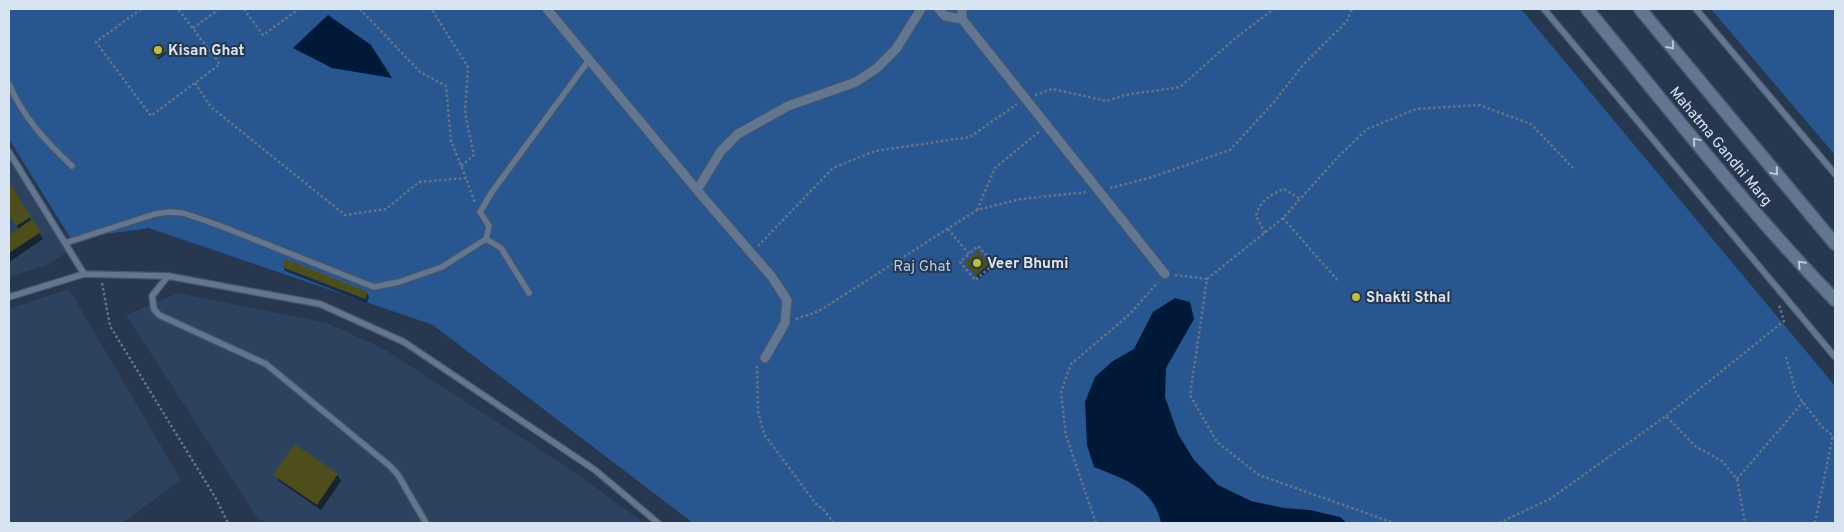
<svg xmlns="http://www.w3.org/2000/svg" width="1844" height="532" font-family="Overpass,sans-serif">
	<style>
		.built { fill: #2d425e }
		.green { fill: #285690 }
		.water { fill: #011939 }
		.shadow { fill: #0007 }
		.building { fill: #4d4e1c }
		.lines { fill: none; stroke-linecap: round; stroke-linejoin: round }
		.service-casing { stroke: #475569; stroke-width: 8 }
		.pedestrian-casing { stroke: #475569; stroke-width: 11 }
		.secondary-casing { stroke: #475569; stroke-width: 15 }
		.path { stroke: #667489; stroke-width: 2.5; stroke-dasharray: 2.5 2.5; stroke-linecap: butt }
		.service { stroke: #627691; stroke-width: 5.5 }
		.pedestrian { stroke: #627691; stroke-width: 9 }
		.secondary { stroke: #627691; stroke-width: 12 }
		.oneway { stroke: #bbc8da }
		.poi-dot { fill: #bdbf43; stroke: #26374f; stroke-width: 2 }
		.labels { text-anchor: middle; stroke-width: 4; stroke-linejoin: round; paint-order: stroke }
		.poi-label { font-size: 15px; font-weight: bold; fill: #d9e4f3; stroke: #26374f; text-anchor: start }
		.street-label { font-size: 15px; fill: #d9e4f3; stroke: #26374f }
		.park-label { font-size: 15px; fill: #afcaee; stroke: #26374f }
	</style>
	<rect width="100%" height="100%" fill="#26374f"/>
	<path class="built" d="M9,151l64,97 -25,17 -39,12z
		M69,289l112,191 -59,43h-113v-214z
		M178,293l149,30 57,26 195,126 65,48h-377l-9,-4 -132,-204z"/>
	<path class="green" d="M9,9h1512l314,377v137h-1142l-260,-198 -284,-97 -78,11 -62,-100z
		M1711,9h124v146z"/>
	<path class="water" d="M328,15l43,30 21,33 -60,-10 -39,-20z
		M1175,298l15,4 4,17 -28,49 -1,29 13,37 16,26 24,25 33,16 33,7 26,2 30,7 7,6h-186c-7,-35 -37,-44 -67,-56l-7,-22 -2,-43 10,-25 18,-16 21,-12 19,-37z"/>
	<path class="shadow" d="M160,43l7,10 -9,7 -7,-11z
		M9,185l34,54 -34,23v-26l10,-7 -10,-16z
		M978,253l13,16 -12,10 -10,-12z
		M283,266l84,27 2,4 -2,6 -82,-32z
		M337,474l4,7 -20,29 -42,-29 -4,-6z"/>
	<path class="building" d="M160,42l7,9 -11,8 -6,-10z
		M9,182l22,35 -15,9 -7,-12z
		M32,219l9,13 -32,21v-18z
		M978,251l11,13 -13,12 -11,-13z
		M285,259l83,33 -3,7 -83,-32z
		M295,444l43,30 -21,31 -44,-30z"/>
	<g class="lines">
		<defs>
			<path id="service" d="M1544,9l291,348
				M1696,9l139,165
				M9,84c14,33 37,58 63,82
				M9,152l75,122
				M486,239l15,9 28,45
				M65,243l90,-29 14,-2 14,1 35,12 156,62 25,-5 43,-15 44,-28 3,-13 -9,-14 12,-20 97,-132
				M168,276l-16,20 2,13 5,6 107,49 124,102 8,9 28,48
				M9,297l75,-23 84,2 152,28 84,38 191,128 63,53"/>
			<path id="pedestrian" d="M547,9l155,187 70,81 15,23 -2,23 -20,35
				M939,9l6,7 17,3v-10
				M962,19l203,255
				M697,190l24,-39 17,-17 50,-28 68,-24 21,-14 19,-19 25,-40"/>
			<path id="secondary" d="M1587,9c81,98 159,199 248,291
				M1640,9l195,235"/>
		</defs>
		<use href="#service" class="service-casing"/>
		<use href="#pedestrian" class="pedestrian-casing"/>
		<use href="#secondary" class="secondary-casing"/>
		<path class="path" d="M141,9l-45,33 55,74 69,-52 -42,-55
			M244,9l19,26 36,-26
			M360,9l60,63 26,14 5,55 15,37
			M428,9l4,1 36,57 -3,46 9,42 -13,11
			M193,28l26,-19
			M195,83l16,24 134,108 41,-6 33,-27 47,-4 9,25
			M1035,95l17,-6 55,12 18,-6 55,-8 58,-51 36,-27
			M1110,188l39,-10 81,-28 44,-48 29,-37 44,-44 5,-12
			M977,210l18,-42 45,-37
			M1283,218l56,64
			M948,229l21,25 9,-8 16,18 -19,16 -15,-18 9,-8
			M1265,233l-9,-17c3,-14 15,-22 28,-27l16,10
			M758,246l75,-78 42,-17 95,-14 47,-33
			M1175,275l32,4 -17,116 27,47 42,33 135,48
			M1207,279l76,-61 56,-62 28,-27 49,-20 63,-4 52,19 42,44
			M102,283l8,43 105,171 13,26
			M796,319l23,-8 158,-101 44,-11 66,-7
			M1786,357l10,36 26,34 13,10
			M757,366l1,45 6,23 52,70 7,5 11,14
			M1666,416l118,-95 -5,-16
			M1737,479l66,-77
			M1096,523l-30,-87 -5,-44 10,-28 59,-50 28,-32
			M1499,523l51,-24 116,-83 29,30 27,15 15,18 8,44
			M1815,523l18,-88"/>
		<use href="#service" class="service"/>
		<use href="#pedestrian" class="pedestrian"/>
		<use href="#secondary" class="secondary"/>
	</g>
	<defs><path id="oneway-chevron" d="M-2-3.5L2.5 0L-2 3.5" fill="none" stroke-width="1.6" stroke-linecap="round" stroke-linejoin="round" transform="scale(1.25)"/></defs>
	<g class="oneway">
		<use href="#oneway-chevron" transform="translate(1671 46) rotate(50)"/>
		<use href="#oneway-chevron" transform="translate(1696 141) rotate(-130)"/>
		<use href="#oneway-chevron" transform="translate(1775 172) rotate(50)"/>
		<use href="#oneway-chevron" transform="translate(1801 264) rotate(-133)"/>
	</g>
	<g class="poi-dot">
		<circle cx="158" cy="50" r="5"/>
		<circle cx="977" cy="263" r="5"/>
		<circle cx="1356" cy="297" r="5"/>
	</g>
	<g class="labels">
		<g class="poi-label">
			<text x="168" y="55">Kisan Ghat</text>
			<text x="987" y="268">Veer Bhumi</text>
			<text x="1366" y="302">Shakti Sthal</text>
		</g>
		<g class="street-label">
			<text transform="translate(1721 146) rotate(50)" y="5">Mahatma Gandhi Marg</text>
		</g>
		<g class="park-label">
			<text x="922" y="271">Raj Ghat</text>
		</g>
	</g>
	<rect width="1844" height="532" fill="none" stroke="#d9e4f3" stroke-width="20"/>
</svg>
